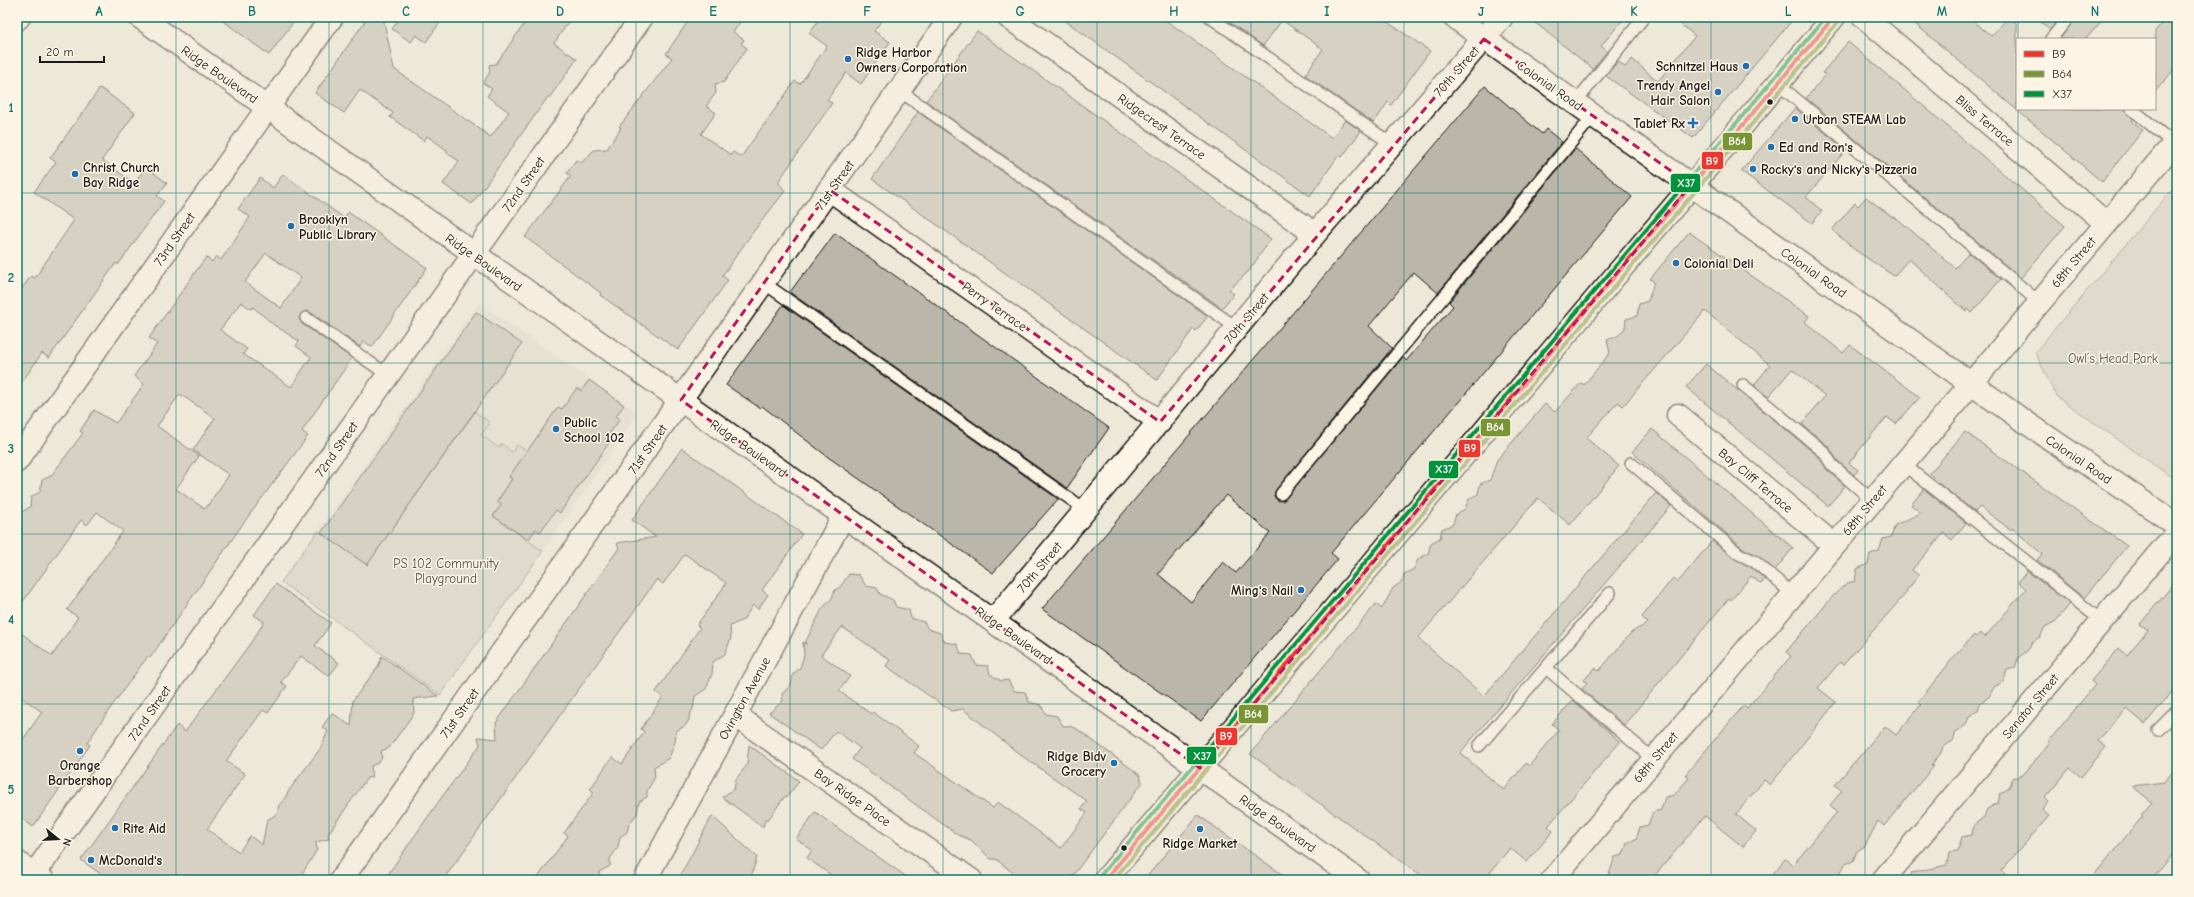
<svg xmlns="http://www.w3.org/2000/svg" width="2194" height="897" font-family="'Comic Neue',sans-serif">
	<style>
		.built { fill: #ded9cb }
		.green { fill: #cfcabd; stroke: #76736c }
		.building { fill: #bab6aa; stroke: #1c1c1c; fill-rule: evenodd }
		.lines { fill: none; stroke-linecap: round; stroke-linejoin: round }
		.service-casing { stroke: #1c1c1c; stroke-width: 14 }
		.minor-casing { stroke: #1c1c1c; stroke-width: 25 }
		.tertiary-casing { stroke: #1c1c1c; stroke-width: 25 }
		.service { stroke: #fcf5e5; stroke-width: 11 }
		.minor { stroke: #fcf5e5; stroke-width: 22 }
		.tertiary { stroke: #fcf5e5; stroke-width: 22 }
		.bus-1-casing { stroke: #fcf5e5; stroke-width: 7 }
		.bus-2-casing { stroke: #fcf5e5; stroke-width: 7 }
		.bus-3-casing { stroke: #fcf5e5; stroke-width: 7 }
		.bus-1 { stroke: #ee352e; stroke-width: 4 }
		.bus-2 { stroke: #799534; stroke-width: 4 }
		.bus-3 { stroke: #00933c; stroke-width: 4 }
		.marked { fill: none; stroke: #c2185b; stroke-width: 3; stroke-dasharray: 8 5; stroke-linejoin: round }
		.grid { fill: none; stroke: #0f766e; stroke-width: 1; stroke-opacity: 0.55 }
		.poi-dot { fill: #1f6fb2; stroke: #fcf5e5; stroke-width: 1.5 }
		.bus-dot { fill: #1c1c1c; stroke: #fcf5e5; stroke-width: 1.5 }
		.labels { text-anchor: middle; stroke-width: 3; stroke-linejoin: round; paint-order: stroke }
		.poi-label { font-size: 13px; font-weight: bold; fill: #1c1c1c; stroke: #fcf5e5; text-anchor: start }
		.street-label { font-size: 13px; fill: #1c1c1c; stroke: #fcf5e5 }
		.park-label { font-size: 13px; fill: #52504c; stroke: #fcf5e5 }
		.line-badge { stroke: #fcf5e5; stroke-width: 1.5 }
		.badge-label { font-size: 11px; text-anchor: middle; font-weight: bold; fill: #fff }
		.neatline { fill: none; stroke: #0f766e; stroke-width: 1.5 }
		.grid-label { font-size: 13px; text-anchor: middle; font-weight: bold; fill: #0f766e }
	</style>
	<rect width="100%" height="100%" fill="#eee8d9"/>
	<filter id="ink" filterUnits="userSpaceOnUse"><feTurbulence type="fractalNoise" baseFrequency=".025" numOctaves="2"/><feDisplacementMap in="SourceGraphic" scale="8" xChannelSelector="R" yChannelSelector="G"/><feConvolveMatrix kernelMatrix="1 2 1 2 8 2 1 2 1" color-interpolation-filters="sRGB"/></filter>
	<g filter="url(#ink)">
		<path class="built" d="M479,303l159,110 -95,138 -50,-35 4,-14 15,-22 -3,-3 3,-25 -13,-4 -18,-13 9,-12 -123,142 -49,-34z"/>
		<path class="green" d="M2177,184v297l-121,-85 -21,-44z
			M475,412l15,11 -9,12 18,13 3,-4 10,8 5,-7 10,6 -18,26 3,2 -15,22 4,4 -8,11 50,35 -103,144 -159,-113 37,-51 49,34z"/>
		<path class="building" d="M218,17h79l-28,38z
			M368,17h15l11,52 97,68 18,-25 -22,-16 5,-7 -9,-6 7,-11 -1,-7 7,-1 33,-47h43l-18,26 23,16 -28,39 -1,-1 -76,107 -29,-20 16,-23 -12,-8v-3l-20,-14 -3,5 -34,-24 3,-4 -33,-23 -16,23 -29,-20z
			M390,17h54l-18,25 -10,-7 -5,7 -19,-13 5,-7z
			M691,17h53l-11,15 11,8 -3,4 6,4 -23,34 -9,2 1,9 -10,13 10,7 -15,21 30,21 2,-3 8,5 54,-76 5,3 27,-38 -18,-13 12,-16h63l-10,14 16,11 -29,42 -15,-11 -19,27 5,3 -54,79 7,9 -32,41 -31,44 6,4 -50,70 -78,-55 1,-2 -76,-56 46,-61 -4,-3 9,-13 5,3 13,-13 13,-1 14,-21 -2,-1 53,-69 -6,-4z
			M1060,17h101l171,121 13,-18 16,11 -19,26 -3,-2 -29,41z
			M1222,17h158l50,34 -39,54 -3,-3 -14,21 -69,-48 18,-26 -41,-29 -19,26z
			M1528,17h97l-24,29 6,5 -14,18z
			M1672,17h123l-102,121 -87,-62 12,-15 7,6 7,-8 26,22 37,-45z
			M1907,17h62l22,19 18,-19 8,7v85h108l8,10 -1,2 11,9 -41,52z
			M2035,17h25l-10,13z
			M2076,17h29l-19,22h-26z
			M2167,17h10v49l-22,26v-61z
			M977,31l294,208 -23,33 -19,18 5,4 -12,14 -296,-207z
			M1848,42l217,184 -44,52 -215,-180 20,-23 -4,-2z
			M1485,86l57,48 4,-5 16,13 -124,151 -24,-21 -45,54 23,22 -116,142 -2,6 3,4 6,1 3,-3 117,-141 3,4 47,-55 -4,-4 124,-151 3,-2 56,48 -301,356 7,6 -137,162 -159,-112zM1226,495l44,38 -34,40 -13,-11 -32,40 -33,-28z
			M100,88l35,25 -33,47 32,23 12,-16 21,16 -10,13 7,5 -46,64 -2,-2 -67,95 -7,-5 -25,36v-94l14,-19 4,2 39,-58 -40,-28 22,-30 -6,-4z
			M1795,108l51,42 -40,47 16,14 -10,12 -71,-52z
			M918,112l290,204 -12,15 -3,-2 -36,51 -285,-201z
			M283,174l61,44 4,-6 79,56 -55,79 -8,-6 -4,6 -50,-35 -4,-1 -5,3 -2,4 3,6 50,34 -50,73 6,5 -66,89 -92,133 -2,-2 -39,54 -22,33 3,2 -57,82 -16,-12v-67l25,-36 -25,-18v-64l35,26 26,-39 -11,-7 56,-79 -26,-19 -10,13 -6,-5 -64,90v-95l13,-8 1,-10 9,-5 2,-12 9,-4 32,-43 -3,-2 14,-21 22,13 28,-39 -10,-8 23,-32 -8,-6 57,-81 6,5 4,-6 5,4 29,-43 -12,-8 22,-31 13,10zM266,253l35,25 -20,30 -36,-26zM241,302l10,7 2,-2 21,18 25,16 -3,5 15,11 -20,30 -48,-33 4,-5 -27,-19zM180,394l35,24 -22,32 36,25 -24,34 -29,-20 23,-33 -42,-30z
			M1866,197l25,19 9,5 55,47 14,-15 32,26 -29,34 -4,-4 -2,2 -57,-52 -15,17 -39,-26 -23,-20 23,-27 3,3z
			M1689,232l120,84 -4,6 38,31 7,-8 70,52 -24,27 -9,-7 -13,15 -25,31 9,7 -4,5 -17,-15 -8,-13 -27,-23 23,-28 -33,-27 -24,28 -14,-12 16,-20 -65,-54 -82,95 -5,-4 -32,36 33,28 -49,59 -32,-27 -120,140 66,58 172,-203 15,13 -211,247 44,37 22,-27 3,3 30,-36 -7,-6 21,-24 47,42 -72,84 5,5 -26,31 -17,-14 -26,32h-56l-178,-126 126,-150 6,5 11,-21 10,-7 1,-7 10,-5 4,-10 10,-5 3,-11 9,-5 2,-9 11,-5 3,-10 9,-5 4,-10 9,-5 2,-10 10,-4 7,-20 48,-56 10,8 26,-29 3,2 26,-32 -3,-13 11,-4 7,-8 1,-9 11,-3 2,-12 9,-3 6,-19 -4,-3z
			M835,233l274,195 -42,60 -275,-194 -2,-2 14,-19 1,1z
			M783,305l275,194 -65,74 -165,-116 -66,-51 -2,2 -34,-23z
			M476,312l46,32 -155,221 -46,-32z
			M1706,364l113,93 8,13 18,16 -17,20 -142,-119z
			M589,380l35,25 -8,11 4,3 -15,21 4,3 -49,70 -4,-3 -16,22 -4,-3 -8,11 -35,-24 8,-11 -4,-3 15,-23 -3,-2 49,-70 4,2 15,-21 4,3z
			M1652,429l141,119 -18,22 -17,-14 -15,-8 -111,-96z
			M1965,432l162,114 -43,52 -47,-38 5,-6 -30,-26 -1,2 -31,-23 -5,5 -42,-33 1,-2 -4,-4z
			M682,448l120,86 -40,56 6,5 -10,14 -5,-4 -10,15 -13,6 1,12 -6,16 -12,8 -1,12 -6,15 -11,7 -2,13 -4,7v4l-4,6 -9,5 -1,11 -6,16 -15,9 1,10 -8,14v6l-8,5 -2,12 -8,10 -2,8 -7,5 -2,10 -8,12v7l-11,6 1,8h-64l32,-44 -4,-3 30,-41 -4,-3 22,-32 10,7 22,-32 -3,-3 22,-32 -7,-5 44,-64 -3,-3 28,-40 1,-2 -41,-29 -22,30 -6,-5 -214,301h-59l55,-79 41,-56 -2,-8 19,2 -1,-16 123,-175 -2,-5 39,-6 -24,-17z
			M1924,489l42,34 -14,17 -8,-7 -32,37 7,6 -13,15 1,1 -64,73 -3,-3 -22,26 18,14 -66,83 -6,-5 -28,34 20,17 -13,16 -38,-31 -54,64h-44l8,-23 8,-2 4,-12 9,-4 4,-12 8,-2 5,-13 8,-2 4,-13 9,-2 15,-17 -4,-3 59,-70 3,3 24,-28 20,-24 -5,-4 48,-57 13,-12 8,-2 2,-12 11,-5 2,-10 9,-3 4,-12 8,-2 4,-12 26,-12 -10,-8z
			M1712,541l23,18 15,8 15,12 -4,5 -10,-8 -20,24 -2,-2 -105,127 -42,-36 5,-6 -3,-3 11,-12 4,3 33,-39 16,-9 -6,-6 31,-39 5,4z
			M2027,571l43,33 -14,17 -11,6 -5,10 -8,5 -4,8 -10,8 -3,10 -8,2 -3,11 -10,6 -5,10 -8,5 -3,9 -9,5 -3,9 -10,7 -3,9 -10,6 -2,6 -10,12 3,1 -38,45 -12,15 -6,-5 -13,25 -8,5 -4,10 -8,3 -8,16h-69l17,-21 8,6 44,-53 -7,-7 12,-14 -7,-6 50,-59 11,9 25,-30 -3,-3 36,-45 20,-22 2,2 4,-4 5,4 41,-48 -8,-7z
			M849,574l10,1 7,11 11,2 3,6 13,6 3,7 13,3 2,8 13,4 4,7 12,4 5,9 12,2 4,10 11,1 4,10 12,1 2,8 11,7 7,-1 6,11 11,1 4,10 12,3 5,9 11,2 6,10h6l8,3 63,46 2,8 -68,91 -10,6h-42l-26,-21h-5l-20,-19 -13,-5 -106,-76 8,-11 -24,-17 -15,19 -52,-37 14,-12 -1,-7 9,-9 2,-11 7,-6 4,-13 -1,-13 4,3 -2,-2 17,-34 10,-11 3,-8 5,-3zM842,627l48,33 -4,6 16,11 49,34 12,-2 59,47 65,45 -6,8 6,4 -26,35 -63,-46 -5,6 -47,-33 -32,-22 5,-7 -46,-34 -2,2 -32,-23 11,-15 -29,-21z
			M2177,580v106l-32,38 -19,-16 -28,33 8,6 -25,30 -11,-9 -25,30 4,4 -7,8 7,6 -48,55 12,9h-101l-1,-7 36,-8 2,-13 9,-1 4,-14 9,-2 4,-11 9,-7 3,-8 11,-6 2,-9 9,-6 4,-10 10,-3 27,-32 -2,-1 47,-57 -4,-4 28,-33 8,7 21,-25 -8,-6z
			M276,584l55,39 -16,23 24,17 -10,13 -28,-20 -20,26 6,4 -19,27 -5,-3 -37,51 19,13 -38,55 32,23 11,-16 12,9 5,-25 10,-6 2,-9 4,-4 7,-12 30,-40 8,-18 -6,-4 10,-14 19,13 2,-26 25,-33 4,-11 56,40 -25,3 1,14 -25,35 -8,3 1,7 -4,5 -7,3 1,11 -5,1 -39,56 1,5 -13,3 1,8 -19,30h-189l-28,-20 96,-135 8,7 67,-91 12,-19 -10,-7z
			M749,745l50,36 -12,16 -2,-1 -17,24 -2,-2 -3,9 -41,-30 12,-8 2,-10 11,-14z
			M2177,767v83l-26,30h-61l53,-64 -2,-1 11,-13 -20,-16 32,-4z
			M815,812l31,22 65,46h-73l-31,-22 5,-8 -16,-11z
			M1198,815l48,34 44,31h-146z
			M712,816l45,41 -7,23h-72z"/>
		<g class="lines">
			<defs>
				<path id="service" d="M1210,17l183,128
					M2051,39l18,-22
					M1778,84l261,218
					M900,91l337,237
					M1575,103l69,-86
					M2132,109l42,35
					M764,283l322,227
					M306,318l82,57
					M1743,385l81,67 8,13 40,35
					M1631,463l108,91 15,7 39,33
					M1903,464l199,157
					M1281,494l312,-378
					M1546,668l107,91
					M2158,730l19,-19
					M1479,746l131,-153"/>
				<path id="minor" d="M1008,17l307,217
					M1454,17l567,402 156,106
					M1864,17l242,206
					M17,19l2,-2
					M830,190l330,232
					M1678,415l156,130
					M17,461l315,-444
					M993,621l322,-387 187,-217
					M735,715l236,165
					M30,880l612,-863
					M341,880l610,-863
					M645,880l199,-365
					M1552,880l625,-740
					M1883,880l294,-348"/>
				<path id="tertiary" d="M140,17l1218,863
					M17,862l26,18
					M1105,880l729,-863"/>
			</defs>
			<use href="#service" class="service-casing"/>
			<use href="#minor" class="minor-casing"/>
			<use href="#tertiary" class="tertiary-casing"/>
			<use href="#service" class="service"/>
			<use href="#minor" class="minor"/>
			<use href="#tertiary" class="tertiary"/>
			<defs>
				<path id="bus-1" d="M1105,880l729,-863"/>
				<path id="bus-2" d="M1113,880l726,-859"/>
				<path id="bus-3" d="M1100,876l726,-859"/>
			</defs>
			<use href="#bus-1" class="bus-1-casing"/>
			<use href="#bus-2" class="bus-2-casing"/>
			<use href="#bus-3" class="bus-3-casing"/>
			<use href="#bus-1" class="bus-1"/>
			<use href="#bus-2" class="bus-2"/>
			<use href="#bus-3" class="bus-3"/>
		</g>
	</g>
	<path d="M0 0H2194V897H0ZM1484,39l207,146 -491,583 -519,-368 149,-210 330,232z" fill="#eee8d9" fill-opacity=".55" fill-rule="evenodd"/>
	<path class="marked" d="M1484,39l207,146 -491,583 -519,-368 149,-210 330,232z"/>
	<path class="grid" d="M176,17v863M329,17v863M483,17v863M636,17v863M790,17v863M943,17v863M1097,17v863M1251,17v863M1404,17v863M1558,17v863M1711,17v863M1865,17v863M2018,17v22M2018,109v771M17,193h2160M17,363h2160M17,534h2160M17,704h2160"/>
	<g class="poi-dot">
		<circle cx="848" cy="59" r="4"/>
		<circle cx="1746" cy="66" r="4"/>
		<circle cx="1718" cy="92" r="4"/>
		<circle cx="1795" cy="119" r="4"/>
		<path d="M1691 117h4v4h4v4h-4v4h-4v-4h-4v-4h4z"/>
		<circle cx="1771" cy="147" r="4"/>
		<circle cx="1753" cy="169" r="4"/>
		<circle cx="75" cy="174" r="4"/>
		<circle cx="291" cy="226" r="4"/>
		<circle cx="1676" cy="263" r="4"/>
		<circle cx="556" cy="429" r="4"/>
		<circle cx="1301" cy="590" r="4"/>
		<circle cx="80" cy="751" r="4"/>
		<circle cx="1114" cy="763" r="4"/>
		<circle cx="115" cy="828" r="4"/>
		<circle cx="1200" cy="829" r="4"/>
		<circle cx="91" cy="860" r="4"/>
	</g>
	<g class="bus-dot">
		<circle cx="1770" cy="102" r="3.5"/>
		<circle cx="1124" cy="848" r="3.5"/>
	</g>
	<g class="labels">
		<g class="poi-label">
			<text x="856" y="57">Ridge Harbor<tspan x="856" dy="15">Owners Corporation</tspan></text>
			<text x="1738" y="71" text-anchor="end">Schnitzel Haus</text>
			<text x="1710" y="90" text-anchor="end">Trendy Angel<tspan x="1710" dy="15">Hair Salon</tspan></text>
			<text x="1803" y="124">Urban STEAM Lab</text>
			<text x="1685" y="128" text-anchor="end">Tablet Rx</text>
			<text x="1779" y="152">Ed and Ron's</text>
			<text x="83" y="172">Christ Church<tspan x="83" dy="15">Bay Ridge</tspan></text>
			<text x="1761" y="174">Rocky's and Nicky's Pizzeria</text>
			<text x="299" y="224">Brooklyn<tspan x="299" dy="15">Public Library</tspan></text>
			<text x="1684" y="268">Colonial Deli</text>
			<text x="564" y="427">Public<tspan x="564" dy="15">School 102</tspan></text>
			<text x="1293" y="595" text-anchor="end">Ming's Nail</text>
			<text x="1106" y="761" text-anchor="end">Ridge Bldv<tspan x="1106" dy="15">Grocery</tspan></text>
			<text x="80" y="770" text-anchor="middle">Orange<tspan x="80" dy="15">Barbershop</tspan></text>
			<text x="123" y="833">Rite Aid</text>
			<text x="1200" y="848" text-anchor="middle">Ridge Market</text>
			<text x="99" y="865">McDonald's</text>
		</g>
		<g class="street-label">
			<text transform="translate(1456 71) rotate(-49)" y="5">70th Street</text>
			<text transform="translate(220 74) rotate(35)" y="5">Ridge Boulevard</text>
			<text transform="translate(1550 85) rotate(35)" y="5">Colonial Road</text>
			<text transform="translate(1985 120) rotate(40)" y="5">Bliss Terrace</text>
			<text transform="translate(1162 126) rotate(35)" y="5">Ridgecrest Terrace</text>
			<text transform="translate(523 184) rotate(-55)" y="5">72nd Street</text>
			<text transform="translate(834 185) rotate(-55)" y="5">71st Street</text>
			<text transform="translate(174 239) rotate(-55)" y="5">73rd Street</text>
			<text transform="translate(484 262) rotate(35)" y="5">Ridge Boulevard</text>
			<text transform="translate(2073 262) rotate(-50)" y="5">68th Street</text>
			<text transform="translate(1814 272) rotate(35)" y="5">Colonial Road</text>
			<text transform="translate(995 306) rotate(35)" y="5">Perry Terrace</text>
			<text transform="translate(1246 318) rotate(-50)" y="5">70th Street</text>
			<text transform="translate(749 448) rotate(35)" y="5">Ridge Boulevard</text>
			<text transform="translate(336 449) rotate(-55)" y="5">72nd Street</text>
			<text transform="translate(647 449) rotate(-55)" y="5">71st Street</text>
			<text transform="translate(2079 459) rotate(34)" y="5">Colonial Road</text>
			<text transform="translate(1756 480) rotate(40)" y="5">Bay Cliff Terrace</text>
			<text transform="translate(1864 510) rotate(-50)" y="5">68th Street</text>
			<text transform="translate(1039 567) rotate(-50)" y="5">70th Street</text>
			<text transform="translate(1014 635) rotate(35)" y="5">Ridge Boulevard</text>
			<text transform="translate(744 698) rotate(-61)" y="5">Ovington Avenue</text>
			<text transform="translate(2030 706) rotate(-50)" y="5">Senator Street</text>
			<text transform="translate(149 713) rotate(-55)" y="5">72nd Street</text>
			<text transform="translate(459 713) rotate(-55)" y="5">71st Street</text>
			<text transform="translate(1655 757) rotate(-50)" y="5">68th Street</text>
			<text transform="translate(853 797) rotate(35)" y="5">Bay Ridge Place</text>
			<text transform="translate(1278 823) rotate(35)" y="5">Ridge Boulevard</text>
		</g>
		<g class="park-label">
			<text x="2113" y="363">Owl’s Head Park</text>
			<text x="446" y="568">PS 102 Community<tspan x="446" dy="15">Playground</tspan></text>
		</g>
	</g>
	<g class="line-badge">
		<rect x="1722" y="132" width="31" height="19" rx="4" fill="#799534"/>
		<rect x="1701" y="151" width="23" height="19" rx="4" fill="#ee352e"/>
		<rect x="1670" y="173" width="31" height="20" rx="4" fill="#00933c"/>
		<rect x="1480" y="418" width="31" height="19" rx="4" fill="#799534"/>
		<rect x="1458" y="439" width="23" height="19" rx="4" fill="#ee352e"/>
		<rect x="1428" y="460" width="31" height="19" rx="4" fill="#00933c"/>
		<rect x="1238" y="704" width="31" height="20" rx="4" fill="#799534"/>
		<rect x="1215" y="727" width="23" height="19" rx="4" fill="#ee352e"/>
		<rect x="1186" y="746" width="31" height="19" rx="4" fill="#00933c"/>
	</g>
	<g class="badge-label">
		<text x="1737" y="145">B64</text>
		<text x="1712" y="165">B9</text>
		<text x="1686" y="187">X37</text>
		<text x="1495" y="431">B64</text>
		<text x="1470" y="452">B9</text>
		<text x="1444" y="473">X37</text>
		<text x="1253" y="718">B64</text>
		<text x="1226" y="740">B9</text>
		<text x="1202" y="760">X37</text>
	</g>
	<rect width="2194" height="897" fill="none" stroke="#fcf5e5" stroke-width="44"/>
	<rect x="2016" y="38" width="140" height="72" fill="#fcf5e5" stroke="#a29e95"/>
	<rect x="2024" y="51" width="20" height="6" fill="#ee352e" stroke="#a29e95"/>
	<text x="2052" y="58" font-size="12" fill="#1c1c1c">B9</text>
	<rect x="2024" y="71" width="20" height="6" fill="#799534" stroke="#a29e95"/>
	<text x="2052" y="78" font-size="12" fill="#1c1c1c">B64</text>
	<rect x="2024" y="91" width="20" height="6" fill="#00933c" stroke="#a29e95"/>
	<text x="2052" y="98" font-size="12" fill="#1c1c1c">X37</text>
	<g transform="translate(58 839) rotate(108)" stroke="#fcf5e5" stroke-width="3" paint-order="stroke">
	<path d="M0-3L7 15L0 10L-7 15Z" fill="#1c1c1c"/>
	<text y="-6" font-size="11" font-weight="bold" text-anchor="middle" fill="#1c1c1c">N</text>
	</g>
	<path d="M40 56v6h64v-6" fill="none" stroke="#1c1c1c" stroke-width="2"/>
	<text x="46" y="56" font-size="12" fill="#1c1c1c" stroke="#fcf5e5" stroke-width="3" paint-order="stroke">20 m</text>
	<rect x="22" y="22" width="2150" height="853" class="neatline"/>
	<g class="grid-label">
		<text x="99" y="16">A</text>
		<text x="252" y="16">B</text>
		<text x="406" y="16">C</text>
		<text x="560" y="16">D</text>
		<text x="713" y="16">E</text>
		<text x="867" y="16">F</text>
		<text x="1020" y="16">G</text>
		<text x="1174" y="16">H</text>
		<text x="1327" y="16">I</text>
		<text x="1481" y="16">J</text>
		<text x="1634" y="16">K</text>
		<text x="1788" y="16">L</text>
		<text x="1942" y="16">M</text>
		<text x="2095" y="16">N</text>
		<text x="11" y="112">1</text>
		<text x="11" y="282">2</text>
		<text x="11" y="453">3</text>
		<text x="11" y="624">4</text>
		<text x="11" y="794">5</text>
	</g>
</svg>
